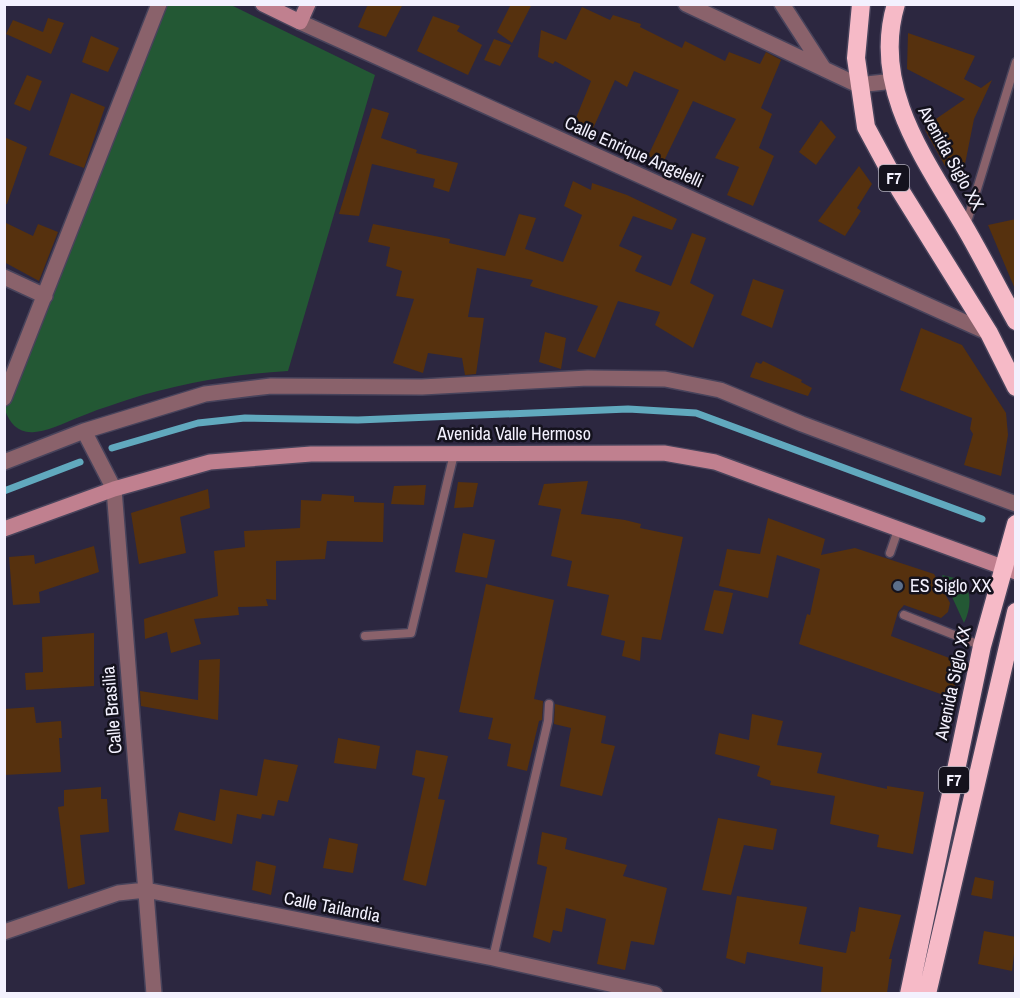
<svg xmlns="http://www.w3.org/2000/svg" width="1020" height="998" font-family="'Archivo Narrow',sans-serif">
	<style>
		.green { fill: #235834 }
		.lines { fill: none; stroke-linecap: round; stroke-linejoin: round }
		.stream { stroke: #61a9be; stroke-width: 7 }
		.building { fill: #56310e }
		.lane-casing { stroke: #48435b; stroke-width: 11 }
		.street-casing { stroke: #48435b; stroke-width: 18 }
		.secondary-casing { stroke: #48435b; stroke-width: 18 }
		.highway-casing { stroke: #48435b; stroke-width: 21 }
		.lane { stroke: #8a626b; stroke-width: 8 }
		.street { stroke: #8a626b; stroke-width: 15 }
		.secondary { stroke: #c0808f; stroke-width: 15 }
		.highway { stroke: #f6bac7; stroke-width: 18 }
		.service-dot { fill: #5c6f8a; stroke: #14121d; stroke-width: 2 }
		.labels { text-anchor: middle; stroke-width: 5; stroke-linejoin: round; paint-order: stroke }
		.shield { fill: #14121d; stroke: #b0aeba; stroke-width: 1.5 }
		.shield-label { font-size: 16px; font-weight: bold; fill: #f3f1fe }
		.street-label { font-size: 18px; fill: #f3f1fe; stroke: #14121d }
		.poi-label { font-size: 18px; fill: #f3f1fe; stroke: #14121d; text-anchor: start }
	</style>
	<rect width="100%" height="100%" fill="#2c2740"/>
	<path class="green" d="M161,5h70l144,70 -87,296c-53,3 -107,12 -158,28 -14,5 -29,9 -43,15 -17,6 -34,16 -52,18 -16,2 -25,-8 -30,-22z
		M942,575l21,5c9,14 8,28 1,43z"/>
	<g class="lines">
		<path class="stream" d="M112,448l86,-25 47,-5 113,2 270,-11 68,4 286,106
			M4,491l76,-29"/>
	</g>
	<path class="building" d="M368,4h35l-17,33 -28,-10z
		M511,4h21l-20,39 -15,-11z
		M582,7l28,13 3,-5 28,9 -1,3 42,21 3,-7 40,20 4,-9 31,12 6,-12 15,8 -20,48 11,6 -13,34 15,8 -21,50 -26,-11 12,-28 -24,-9 21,-39 -43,-18 -30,62 -15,-7 31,-66 -45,-19 -7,16 -12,-7 -24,53 -17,-10 17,-42 -36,-20 -2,3 -15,-7 3,-27 25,10z
		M433,16l27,10 -3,5 25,14 -14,30 -51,-24z
		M48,18l16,5 -13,31 -45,-20 7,-14 30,12z
		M908,33l67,23 -11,23 17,9 11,-8 -18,39 -12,60 -10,-18 -7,5 -20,-36 5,-7 35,-24 -58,-30z
		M91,36l28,12 -11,24 -26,-10z
		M494,39l17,6 -11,21 -16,-6z
		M27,75l15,6 -12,30 -16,-7z
		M71,93l34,14 -21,61 -35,-13z
		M372,108l17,5 -8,25 36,12 -1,3 42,10 -9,29 -16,-5 2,-8 -63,-15 -13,52 -20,-2z
		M821,120l15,17 -20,28 -17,-13z
		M4,137l23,10 -20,57h-3z
		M859,166l13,18 -15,24 4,3 -16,25 -27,-15z
		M573,181l18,9 1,-7 35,12 50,24 -5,11 -39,-14 -14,30 23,10 -7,15 36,15 21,-53 14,5 -16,45 24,12 -21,53 -38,-23 5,-13 -42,-11 -23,57 -18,-7 21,-45 -68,-20 3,-6 -56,-12 -9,49 16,1 -8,56 -11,1 -3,-17 -34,-5 -5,20 -30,-10 21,-64 -18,-3 6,-25 -16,-5 4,-19 -22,-5 5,-18 77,15 -1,4 56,13 14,-42 17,4 -11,31 38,13 19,-47 -18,-9z
		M1016,219v70h-1l-27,-64z
		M4,222l29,14 5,-12 20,8 -19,49 -35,-19z
		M753,279l31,11 -12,38 -31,-13z
		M921,328l41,17 44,68 2,22 -7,41 -37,-11 9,-31 -3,-5 2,-11 -72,-28z
		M545,332l21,6 -5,31 -22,-7z
		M763,361l39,19 -1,2 11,6 -4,8 -58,-19 6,-15 5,2z
		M588,481l-7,33 44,6 16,4 -1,4 43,9 -22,103 -19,-3 -2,24 -18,-5 3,-15 -24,-6 8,-40 -42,-9 5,-25 -21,-5 10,-47 -23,-4 6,-21z
		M458,482l20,1 -5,24 -19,1z
		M426,485l-2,20 -33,-1 3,-18z
		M208,489l2,19 -30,9 6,36 -47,11 -8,-51z
		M322,494l32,2v6l30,1 -1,39 -56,-1 -2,18 -49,2v39l-10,-1 2,7 -30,1 1,8 -45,4 7,25 -30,9 -4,-21 -22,7 -1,-20 74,-23 -4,-45 31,-4 -1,-16 56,-3 1,-28 20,1z
		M768,518l57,21 -4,16 34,-7 79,26 16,29 -2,9 -7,6 -37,-13 -6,7 -7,24 69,26 -8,36 -153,-54 8,-30 3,1 10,-46 -43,-14 -9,43 -49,-12 8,-37 33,5z
		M463,533l32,7 -8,38 -32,-6z
		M94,546l5,26 -60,20 1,11 -27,2 -4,-48 25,-2 1,9z
		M486,584l68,16 -20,99 9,2 -1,19 -3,1 -12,50 -20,-5 4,-22 -23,-5 5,-21 -34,-6z
		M714,590l19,3 -10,41 -19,-4z
		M94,633v53l-68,4 -1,-17 18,-1 -1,-35z
		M220,659l-2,61 -77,-14 -1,-15 58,9 1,-40z
		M555,704l51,12 -5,27 14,3 -13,50 -42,-10 11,-58 -17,-4z
		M34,707l2,16 25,-2 1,17h-3l2,34 -57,3v-66z
		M752,714l31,7 -6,24 45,8 -5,20 70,16v-3l37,6 -11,62 -36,-7 2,-12 -49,-11 5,-28 -65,-11 1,-4 -14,-5 3,-10 -45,-12 4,-21 30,7z
		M338,738l42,8 -4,23 -42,-6z
		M416,750l32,6 -10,43 7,1 -19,86 -23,-6 22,-102 -13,-3z
		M264,759l34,6 -10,37 -10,-2 -4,16 -12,-2 -1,5 -24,-5 -5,30 -58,-14 5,-18 36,9 5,-32 37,7z
		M101,787v12h6l2,33 -29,3 5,49 -17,5 -10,-82 6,-1v-16z
		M718,818l59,11 -4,21 -29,-5 -13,50 -29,-5z
		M542,832l25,6 -2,11 62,16 -4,11 44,12 -13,57 -23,-4 -6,29 -28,-6 9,-45 -40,-11 -4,24 -9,-2 -3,13 -17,-6 14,-70 -10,-3z
		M329,838l29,6 -5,29 -30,-5z
		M256,861l20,5 -5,29 -19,-5z
		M975,877l19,4 -2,18 -21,-4z
		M737,896l70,11 -8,37 47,9 5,-22 4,1 4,-25 42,8 -12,44h3l-5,34h-66l2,-26 -76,-15 -2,12 -19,-6z
		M984,931l32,6 -4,34 -34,-7z"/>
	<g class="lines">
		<defs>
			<path id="lane" d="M966,225l50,-163
				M890,553l8,-23
				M904,615l78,31
				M365,636l46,-3 43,-179
				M493,958l55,-237 1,-17"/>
			<path id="street" d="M686,4l172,81 36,-4
				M782,4l42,65
				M300,22l689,311
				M4,277l41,19
				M4,398l155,-394
				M84,431l30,58 40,505
				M4,462l80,-31 121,-37 66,-8 151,1 166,-9 77,1 55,11 82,34 214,80
				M4,932l114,-39 28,-3 347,68 162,36"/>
			<path id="secondary" d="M263,4l37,18 8,-18
				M4,529l110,-40 96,-27 101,-8 353,-1 51,9 301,110"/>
			<path id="highway" d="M861,4l-5,54 10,69 34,63 89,143 27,54
				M896,4c-25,82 28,154 67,220 19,32 35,65 53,97
				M909,994l73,-348 34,-122
				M927,994l89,-382"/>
		</defs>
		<use href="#lane" class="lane-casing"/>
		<use href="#street" class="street-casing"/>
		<use href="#secondary" class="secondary-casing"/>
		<use href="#highway" class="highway-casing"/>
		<use href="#lane" class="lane"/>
		<use href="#street" class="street"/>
		<use href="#secondary" class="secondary"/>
		<use href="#highway" class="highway"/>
	</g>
	<circle class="service-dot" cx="898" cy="586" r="6"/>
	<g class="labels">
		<g class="shield">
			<rect x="879" y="165" width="30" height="26" rx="4.5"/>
			<rect x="939" y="767" width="30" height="26" rx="4.5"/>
		</g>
		<g class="shield-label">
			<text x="894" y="184">F7</text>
			<text x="954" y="786">F7</text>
		</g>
		<g class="street-label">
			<text transform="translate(634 152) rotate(24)" y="6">Calle Enrique Angelelli</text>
			<text transform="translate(951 158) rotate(61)" y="6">Avenida Siglo XX</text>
			<text x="514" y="440">Avenida Valle Hermoso</text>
			<text transform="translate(953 683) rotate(-78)" y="6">Avenida Siglo XX</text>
			<text transform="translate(112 710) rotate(-95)" y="6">Calle Brasilia</text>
			<text transform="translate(332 907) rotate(11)" y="6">Calle Tailandia</text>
		</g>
		<g class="poi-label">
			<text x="910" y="592">ES Siglo XX</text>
		</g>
	</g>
	<rect width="1020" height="998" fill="none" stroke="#f3f1fe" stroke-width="12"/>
</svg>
